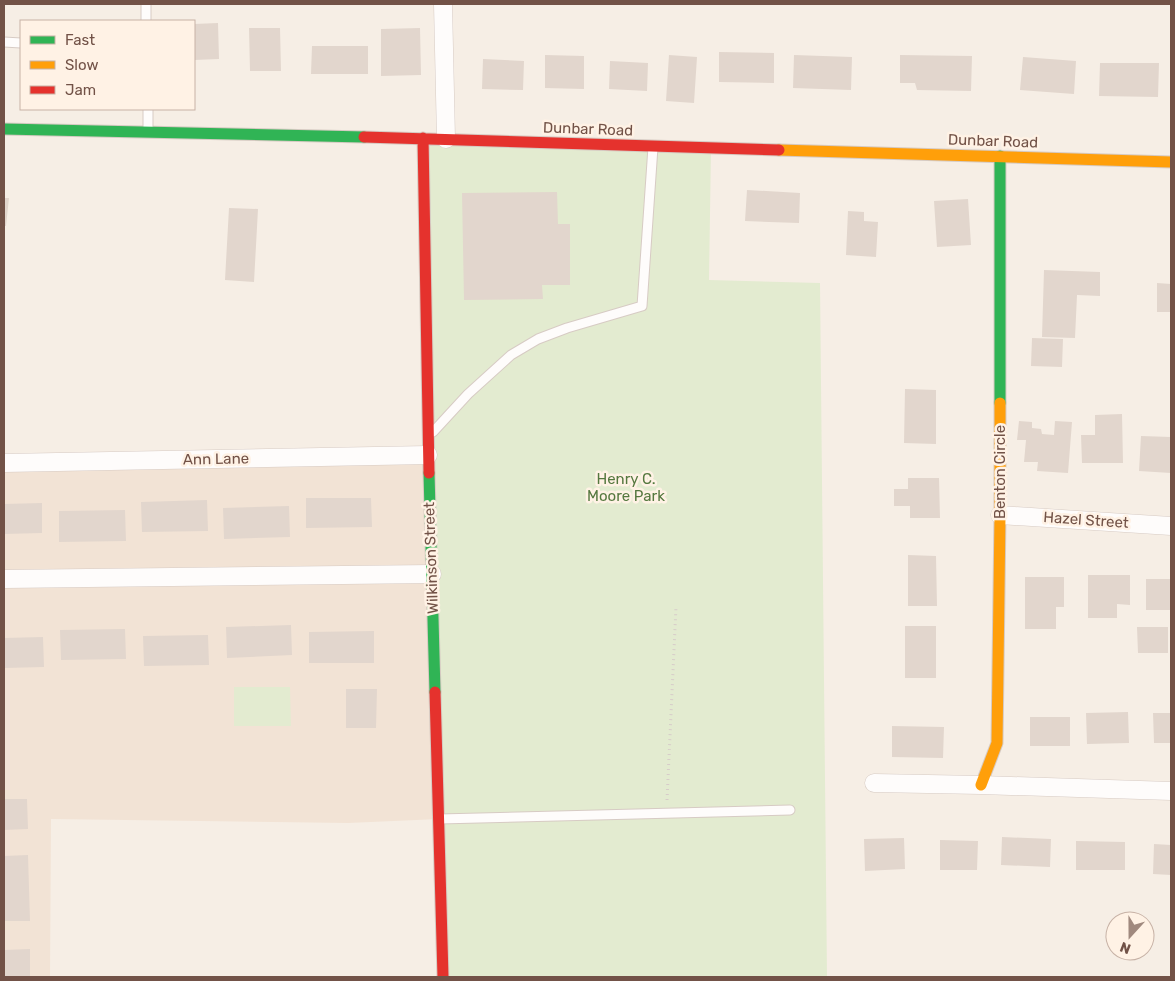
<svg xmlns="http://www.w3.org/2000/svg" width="1175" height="981" font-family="Rubik,sans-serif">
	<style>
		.residential { fill: #f2e3d5 }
		.green { fill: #e3ebd0 }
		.building { fill: #e2d6cd }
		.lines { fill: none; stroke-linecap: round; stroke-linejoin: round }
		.lane-casing { stroke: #d7cbc4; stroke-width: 11 }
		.street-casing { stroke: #d7cbc4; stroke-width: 19 }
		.fast-casing { stroke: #d6cac2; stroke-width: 13 }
		.slow-casing { stroke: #d6cac2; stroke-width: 13 }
		.jam-casing { stroke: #d6cac2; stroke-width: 13 }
		.path { stroke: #d7ccc9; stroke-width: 3; stroke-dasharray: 1 4; stroke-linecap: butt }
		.lane { stroke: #fefcfb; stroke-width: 9 }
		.street { stroke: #fefcfb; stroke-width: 18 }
		.fast { stroke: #30b455; stroke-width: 11 }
		.slow { stroke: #ff9f0a; stroke-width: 11 }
		.jam { stroke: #e5322d; stroke-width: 11 }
		.labels { text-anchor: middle; stroke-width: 5; stroke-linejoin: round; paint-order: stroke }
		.street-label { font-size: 15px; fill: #725247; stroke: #fff2e5 }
		.park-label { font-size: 15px; fill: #55783f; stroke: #fff2e5 }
	</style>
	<rect width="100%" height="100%" fill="#f6eee5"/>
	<path class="residential" d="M428,455l11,364 -91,4 -297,-4 -1,158h-46v-514z"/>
	<path class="green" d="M423,138l288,10 -2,132 111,3 7,694h-384z
		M234,687h56l1,39h-57z"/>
	<path class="building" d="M218,23l1,36 -25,1v-36z
		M249,28h31l1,43h-31z
		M420,28l1,47 -40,1v-47z
		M312,46h56v28h-57z
		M719,52l55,1v30l-55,-1z
		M545,55l39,1v33l-39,-1z
		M669,55l28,2 -3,46 -28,-2z
		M794,55l58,2 -1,33 -58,-2z
		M900,55l72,1 -1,35 -54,-1 -2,-7h-15z
		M1023,57l53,4 -2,33 -54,-4z
		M483,59l41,2 -1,29 -41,-1z
		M610,61l38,2 -1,28 -38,-2z
		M1100,63h59l-1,34 -59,-1z
		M747,190l53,3 -1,30 -54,-2z
		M557,192l1,32h12v61h-28l1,14 -79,1 -2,-107z
		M4,198h5l-3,28h-2z
		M968,199l3,46 -34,2 -3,-46z
		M229,208l29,1 -4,73 -29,-2z
		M848,211l16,1v9l14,1 -2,35 -30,-2z
		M1044,270l56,2v24l-23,-1 -2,43 -33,-1z
		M1157,283l14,1v28h-14z
		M1032,338l31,1 -1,28 -31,-1z
		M905,389l31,1v54l-32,-1z
		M1122,414l1,49h-41l-1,-28h14v-20z
		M1019,421l13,1v6l9,1 1,5 12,1 1,-14 17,1 -4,51 -31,-2 1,-9h-14l2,-22h-9z
		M1141,436l30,1v36l-32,-2z
		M908,478h31l1,40h-30v-12h-16v-17h14z
		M306,498h65l1,29 -66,1z
		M207,500l1,31 -66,1 -1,-30z
		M42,503v30l-38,1v-30z
		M289,506l1,31 -66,2 -1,-31z
		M125,510l1,31 -67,1v-31z
		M908,555l28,1 1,50h-29z
		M1088,575h42v30l-13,-1v14h-29z
		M1025,577h39v30h-8v22h-31z
		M1146,579h25v31h-25z
		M291,625l1,30 -65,3 -1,-31z
		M905,626h31v52h-31z
		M1137,627h31v26h-30z
		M125,629l1,30 -65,1 -1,-30z
		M374,631v32h-65v-31z
		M208,635l1,30 -65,1 -1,-30z
		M43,637l1,30 -40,1v-30z
		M346,689h31l-1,39h-30z
		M1128,712l1,31 -42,1 -1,-31z
		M1153,713h18v30h-17z
		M1030,717h40v29h-40z
		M892,726l52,1 -1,31 -51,-1z
		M4,799h23l1,30 -24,1z
		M1002,837l49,2 -1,28 -49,-2z
		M904,838l1,31 -40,2 -1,-32z
		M940,840l38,1 -1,29h-37z
		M1076,841l49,1v28h-49z
		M1154,844l17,1v30l-18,-1z
		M28,855l2,66h-26v-65z
		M30,949v28h-26v-27z"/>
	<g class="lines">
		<defs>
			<path id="lane" d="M146,4v17
				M4,42l17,1
				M148,109v22
				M433,432l35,-38 43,-39 27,-16 29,-11 75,-22 11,-159
				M439,819l351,-9"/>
			<path id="street" d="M443,4l3,135
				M4,463l424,-8
				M1000,515l171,11
				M4,579l428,-5
				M874,783l107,2 190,6"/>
			<path id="fast" d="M4,129l360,8
				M1000,156v247
				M429,473l6,219"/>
			<path id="slow" d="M779,150l392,12
				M981,785l16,-42 3,-228v-112"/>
			<path id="jam" d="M364,137l415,13
				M423,138l6,335
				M435,692l8,285"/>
		</defs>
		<use href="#lane" class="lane-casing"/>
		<use href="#street" class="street-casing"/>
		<use href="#fast" class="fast-casing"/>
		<use href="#slow" class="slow-casing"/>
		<use href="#jam" class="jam-casing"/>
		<path class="path" d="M667,800l9,-193"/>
		<use href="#lane" class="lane"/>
		<use href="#street" class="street"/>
		<use href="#fast" class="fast"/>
		<use href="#slow" class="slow"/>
		<use href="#jam" class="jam"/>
	</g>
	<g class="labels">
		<g class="street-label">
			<text transform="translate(588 129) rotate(2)" y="5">Dunbar Road</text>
			<text transform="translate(993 141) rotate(2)" y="5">Dunbar Road</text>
			<text transform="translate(216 459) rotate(-1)" y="5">Ann Lane</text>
			<text transform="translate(1000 472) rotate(-90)" y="5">Benton Circle</text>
			<text transform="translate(1086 520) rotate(4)" y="5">Hazel Street</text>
			<text transform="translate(431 558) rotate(-92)" y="5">Wilkinson Street</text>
		</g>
		<g class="park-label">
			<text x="626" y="484">Henry C.<tspan x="626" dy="17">Moore Park</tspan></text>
		</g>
	</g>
	<rect width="1175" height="981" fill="none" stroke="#725247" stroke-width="10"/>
	<rect x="20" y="20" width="175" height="90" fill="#fff2e5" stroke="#c7b2a6"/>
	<rect x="30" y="36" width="25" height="8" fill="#30b455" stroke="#c7b2a6"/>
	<text x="65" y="45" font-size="15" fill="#725247">Fast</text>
	<rect x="30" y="61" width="25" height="8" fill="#ff9f0a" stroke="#c7b2a6"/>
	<text x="65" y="70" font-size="15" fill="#725247">Slow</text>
	<rect x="30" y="86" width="25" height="8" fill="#e5322d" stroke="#c7b2a6"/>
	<text x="65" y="95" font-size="15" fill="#725247">Jam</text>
	<g transform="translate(1130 936) rotate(201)"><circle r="24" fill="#fff2e5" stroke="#c7b2a6"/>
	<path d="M0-4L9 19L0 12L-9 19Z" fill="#a0897e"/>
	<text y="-8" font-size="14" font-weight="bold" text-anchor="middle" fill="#725247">N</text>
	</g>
</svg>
